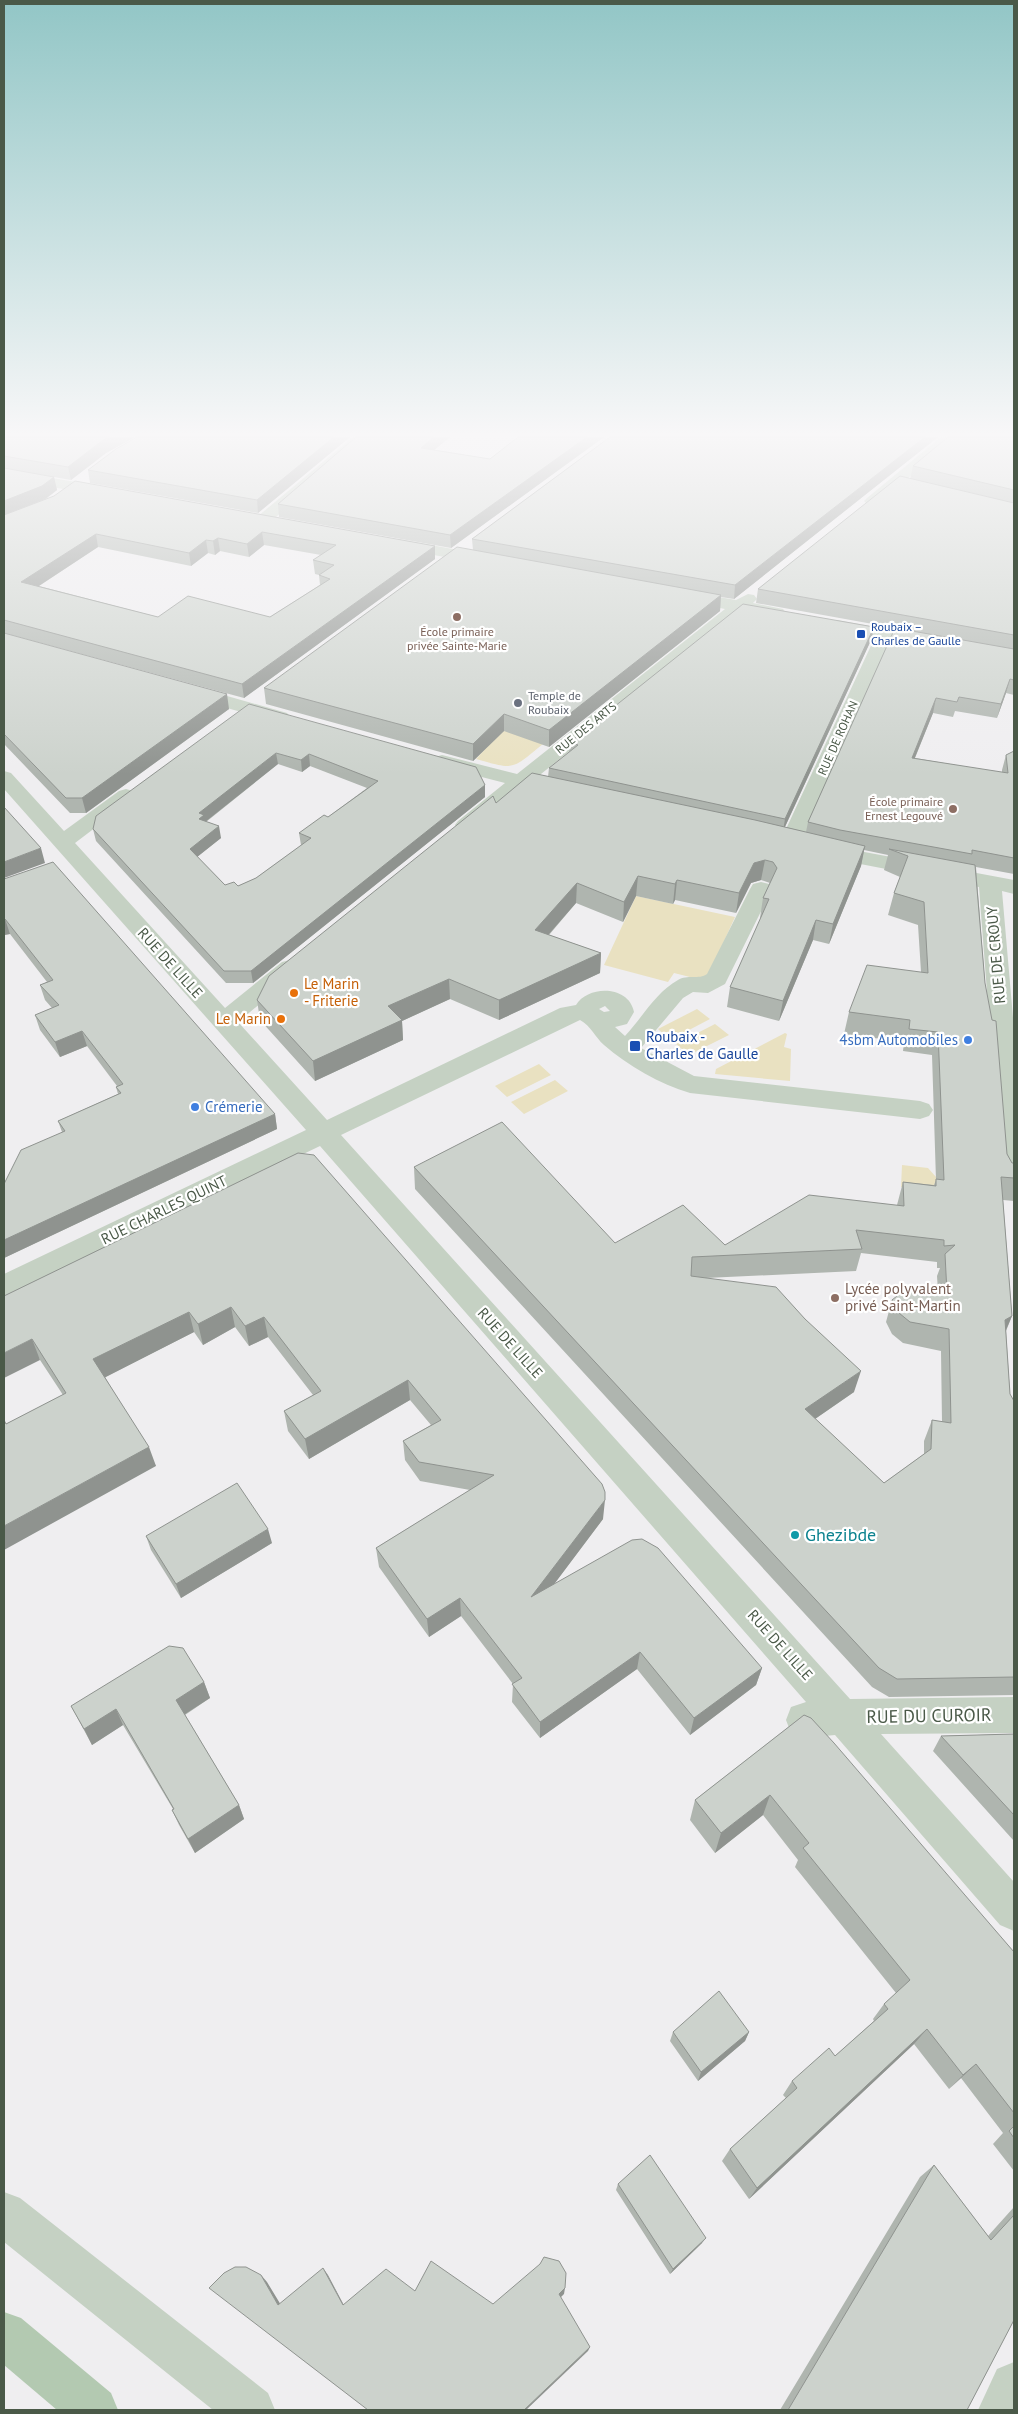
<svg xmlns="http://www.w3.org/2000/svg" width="1018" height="2414" font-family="'PT Sans',sans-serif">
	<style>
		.green { fill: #e9e1c1 }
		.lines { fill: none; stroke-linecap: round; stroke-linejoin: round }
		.minor { fill: #c5d1c3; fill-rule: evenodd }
		.major { fill: #b3c9b1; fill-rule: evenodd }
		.wall { fill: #afb5af; fill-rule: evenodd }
		.shaded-wall { fill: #8f938f }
		.building { fill: #ccd2cc; stroke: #8f938f; fill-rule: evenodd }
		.education-dot { fill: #8d6e63; stroke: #fff; stroke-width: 2 }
		.transit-dot { fill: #1a4fb4; stroke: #fff; stroke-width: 2 }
		.worship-dot { fill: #6b7280; stroke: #fff; stroke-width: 2 }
		.food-dot { fill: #e8710a; stroke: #fff; stroke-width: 2 }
		.shop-dot { fill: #3f7fe0; stroke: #fff; stroke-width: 2 }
		.culture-dot { fill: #0f9aa8; stroke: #fff; stroke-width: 2 }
		.labels { text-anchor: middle; stroke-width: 4.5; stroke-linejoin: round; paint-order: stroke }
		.far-transit-label { font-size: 12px; fill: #164399; stroke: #fff; text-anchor: start }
		.far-education-label { font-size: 12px; fill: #785e54; stroke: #fff }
		.far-worship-label { font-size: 12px; fill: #5b616d; stroke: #fff; text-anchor: start }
		.far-street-label { font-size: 12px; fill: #4a5948; stroke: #fff }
		.street-label { font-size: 15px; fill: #4a5948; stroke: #fff }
		.food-label { font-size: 15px; fill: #c56008; stroke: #fff; text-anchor: start }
		.transit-label { font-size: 15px; fill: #164399; stroke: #fff; text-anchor: start }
		.shop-label { font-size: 15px; fill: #366cbe; stroke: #fff; text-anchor: end }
		.education-label { font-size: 15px; fill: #785e54; stroke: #fff; text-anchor: start }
		.near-culture-label { font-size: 18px; fill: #0d838f; stroke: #fff; text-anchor: start }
		.near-street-label { font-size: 18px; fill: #4a5948; stroke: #fff }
	</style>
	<rect width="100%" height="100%" fill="#efeef0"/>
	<path class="green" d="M490,725l53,19c-32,26 -28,26 -67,15l11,-12z
		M636,896l99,21 -29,64 -32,-8 -6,9 -64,-17z
		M697,1009l13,10 -40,21 -12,-11z
		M715,1024l14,11 -40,20 -13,-11z
		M785,1033l2,1 -3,13 7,2 -1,32 -75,-7 1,-5z
		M539,1064l12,11 -44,22 -12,-11z
		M555,1080l13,11 -44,23 -13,-12z
		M902,1165l26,3 8,9 1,13 -36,-3z"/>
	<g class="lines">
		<path class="minor" d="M353,437h16l-100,86h-12l-2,-3 2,-3z
			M941,437h16l-80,67h-10l-3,-3 3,-3z
			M4,470l102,17 8,5 -8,5 -102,-19z
			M399,539l86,16 6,2 2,3 -2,3 -6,2 -92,-18 -2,-3 2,-3z
			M684,591l52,9 12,-6 6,1 3,4 -4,4 30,6 3,4 -3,4 -6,1 -34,-6 -207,166 29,8 3,4 -3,4 -7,2 -34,-8 -52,41 -7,2 -7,-2 -3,-4 3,-4 47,-38 -70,-18 -3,-4 3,-4 7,-2 75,19 208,-165 -47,-9 -3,-4 3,-4z
			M837,620l93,17 6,1 3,4 -3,4 -6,1 -39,-7 -89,202 -3,5 -8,1 -8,-1 -3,-5 95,-205 -44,-8 -3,-4 3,-4z
			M192,686l95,27 3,4 -3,4 -7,2 -95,-27 -2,-4 2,-4z
			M4,771l7,2 53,58 55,-40 7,-2 7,2 3,4 -3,4 -58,44 150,165 57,-46 8,-2 8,2 4,5 -4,5 -60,50 89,98 233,-112 16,-3c12,-20 53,-20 58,7l-7,12 -12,3 10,9c17,-18 31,-44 53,-56 9,-6 21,0 29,-6l43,-85 3,-5 8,-2 8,2 3,5 -47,95 -17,9 -15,-1 -10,6 -42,50 53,28 226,25 9,3 4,6 -4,6 -9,3 -230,-26c-30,-9 -62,-27 -86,-48 -9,-8 -13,-19 -24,-25l-239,115 509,564 164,-2v36l-133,1 133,148v49l-14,-6 -165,-190 -31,3 -13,-5 -5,-13 5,-13 15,-5 -486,-556 -316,152v-24l302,-144 -302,-341zM605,1006l5,5 -6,1 -5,-3z
			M827,845l187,35v14l-12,-3 12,138v157l-10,-3 -3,-7 -22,-289 -160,-31 -3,-5 3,-5z
			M4,2192l16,6 248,195 7,17h-62l-209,-168z
			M1014,2362v48h-36l19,-41z"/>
		<path class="major" d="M4,2312l17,6 90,75 7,17h-61l-53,-45z"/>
	</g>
	<path class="wall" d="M4,437h131l-29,16 -35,27 -17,-3 3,13 -11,9 389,47v13l-191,139 -240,-65zM264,545l57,10 -8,5 2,14 4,1 1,10 -50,32h-112l-119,-31 59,-39 93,19 17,-13 7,2 5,-4 29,6z
		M137,437h213l-92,76 -168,-30 -2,-13z
		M356,437h94l-16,13 56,9 28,-22h86l-153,111 -172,-31 -1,-13z
		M610,437h328l-204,162 -13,-2 -1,14 -171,136 -45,-16 -31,30 -207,-57 -2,-16 209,-138 -1,-11z
		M1014,437v258l-8,-2 -9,25 -42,-7 -2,6 -20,-4 -18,45 87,15v-3l4,-15 8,-4v123l-38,-7 9,116 22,171 5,9h2v38l-11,-1 9,116 -6,15 4,63 4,7v294l-125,2 -17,-10 -457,-498 -1,-22 201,76 110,2 172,-40 6,-23 31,3 2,-5 -4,-125 -29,-4 1,-9 -60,-8 5,-22 72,-40 -3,-47 -30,-10 6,-22 6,-16 -16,-7 4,-15 -24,-5 -3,16 -32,78 -16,-4 -34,81 -52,-14 3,-20 31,-69h-1l3,-20 7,-15 -9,-3 -10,3 -15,30 -61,-13 -2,4 -37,-8 -13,26 -47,-19 -27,32 52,18 -1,20 -101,47 -49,-21 -48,22 1,19 -88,41 -55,-61 -3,-20 239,-197 52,-26 1,-9 20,-16 1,-10 302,-104 -87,189 21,5 2,-10 87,-194 -139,-25 2,-14 152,-110 3,-13zM861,1253l76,9v6h3l-3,8 1,16 -46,8 -6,22 6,12 11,9 38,8 1,71 -10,-2 -8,21v13l-40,29 -69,-64 39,-27 -148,-114 150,-7z
		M4,633l225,76 -143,104h-16l-66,-69z
		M249,704l236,81v12l-232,186h-27l-130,-142 -3,-12zM278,764l24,8 8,-6 57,22 -39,29 -29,16 2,12h1l-46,33 -18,8 -13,-1 -28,-28 24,-19 -15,-16z
		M4,879l271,235 2,15 -273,129v-74l58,-52 -4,-11 60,-27 -2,-7 1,-1 -30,-40 -27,11 -20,-27 -5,-15 17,-7 -7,-8 -5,-15 7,-3 -37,-48 -6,1z
		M298,1153l305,366 -49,65 208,84 -6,17 -66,50 -53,-66 -97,69 -28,-36 1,-18 -52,-68 -32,21 -50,-70 -3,-19 94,-58 -50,-9 -15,-21 -2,-19 28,-16 -21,-25 -101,59 -21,-28 -4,-20 29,-16 -45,-58 -19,9 -14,-19 -32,18 -9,-13 -89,45 51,89 -150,-42 57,-29 -23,-35 -36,-64z
		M146,1536l126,7 -91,55 -30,-48z
		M204,1682l6,16 -25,17 54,90 5,14 -49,34 -16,-28 -7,-15 1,-1 -50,-84 -31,20 -21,-39z
		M804,1715l210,237v219l-21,-27 10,-11 -42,-55 -12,11 -35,-45 -165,155 -27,-38 8,-12 56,-51 -3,-3 9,-14 43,-25 39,-35 -1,-2 11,-15 12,-11 -101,-126 3,-7 -35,-45 -48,38 -25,-33 5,-20z
		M1014,1734v107l-81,-90 8,-15z
		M673,2032h76l-4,9 -47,40 -28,-40z
		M934,2165l54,71 26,-29v113l-47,90h-187l140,-233z
		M618,2184l84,59 -32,31 -54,-84z"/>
	<path class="shaded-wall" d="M109,437h26l-29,16 -35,27 -3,-13 35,-27z
		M334,437h16l-92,76 -1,-13z
		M434,437h16l-28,23 -1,-12z
		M587,437h17l-153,111 -1,-13z
		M925,437h13l-204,162 1,-14z
		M54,477l3,13 -12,9 -41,16v-14z
		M262,532l2,13 -15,12 -2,-13z
		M96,534l2,13 -73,48 -4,-13z
		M218,538l2,13 -5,4 -2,-14z
		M206,540l2,13 -17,13 -2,-13z
		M435,546v13l-191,139 -2,-14z
		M721,595l-1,16 -171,136v-17z
		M874,627l-2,11 -89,193 2,-12z
		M1010,679l-4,14 -9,25 4,-14z
		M227,694l2,15 -143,104 -4,-15z
		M936,698l-3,15 -24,59 3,-14z
		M504,714v17l-31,30v-17z
		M276,753l2,11 -73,58 -6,-3v-6z
		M309,754l1,12 -8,6 -1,-12z
		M485,785v12l-232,186 -2,-12z
		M219,826l2,12 -29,23 -2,-12z
		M865,846l-4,20 -32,78 4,-20z
		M41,848l4,15 -41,15v-16z
		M765,860l-4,20 -10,3 -15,30 3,-20 15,-30z
		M638,876l-2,20 -13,26 1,-20z
		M677,880l-2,20 -2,4 2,-20z
		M577,883l-1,20 -41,47v-20z
		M4,919h1l5,15 -6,1z
		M816,920l-3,20 -34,81 4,-20z
		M601,953l-1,20 -101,47v-20z
		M449,979l1,20 -48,22 1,19 -88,41 -2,-20 75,-55z
		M82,1031l5,15 -27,11 -5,-15z
		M275,1114l2,15 -273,129v-18z
		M231,1307l4,20 -32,18 -5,-21z
		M189,1312l5,20 -94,48 -7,-21z
		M1012,1316l-9,21 2,-17z
		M264,1317l4,20 -19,9 -4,-20z
		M32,1339l8,21 -36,18v-25z
		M861,1371l-7,21 -55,38 6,-21z
		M408,1380l2,20 -101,59 -4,-20z
		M149,1447l7,19 -152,84v-24z
		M605,1500l-2,19 -72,96v-18z
		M268,1529l4,14 -91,55 -5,-14z
		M460,1598l1,18 -32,21 -2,-18z
		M640,1652l-3,17 -97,69v-16z
		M762,1668l-6,17 -66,50 4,-17z
		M204,1682l6,16 -28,18 -6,-16z
		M116,1709l7,16 -31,20 -8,-16z
		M770,1795l-7,20 -48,38 6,-20z
		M239,1805l5,14 -49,34 -7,-14z
		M927,2029l-13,15 -165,155 8,-11z
		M749,2032l-4,9 -47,40 3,-9z
		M976,2064l-15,14 -12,11 14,-14z
		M706,2238l-4,5 -32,31 3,-5z
		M323,2268l5,7 19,36 -4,-6z
		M261,2275l6,7 17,28 -6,-5z
		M565,2288l-1,6 -6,6 1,-6z
		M590,2347l-2,4 -62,59h-2z"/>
	<path class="building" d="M4,437h105l-6,3 -35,27 -64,-11z
		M137,437h197l-77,63 -169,-30 28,-21z
		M356,437h78l-13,11 69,11 28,-22h69l-137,98 -172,-31z
		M610,437h315l-190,148 -263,-46z
		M948,437h66v53l-101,-24z
		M4,468l50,9 -12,9 -38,15z
		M900,476l114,27v132l-256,-46z
		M75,481l360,65 -193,138 -238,-64v-105l50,-19zM262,532l74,13 -23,15 21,5 -15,10 11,4 -60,38 -82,-21 -30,21 -137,-35 75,-48 93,19 17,-13 7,1 5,-3 29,6z
		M457,547l264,48 -172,135 -45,-16 -31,30 -209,-56z
		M743,604l131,23 -89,192 -236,-51 29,-23 -8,-3z
		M895,628l119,21v31l-4,-1 -9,25 -42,-7 -2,5 -21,-4 -24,60 96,15 -2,-18 8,-4v107l-42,-8v4l-132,-24 -32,-8z
		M4,633l223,61 -145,104h-16l-62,-64z
		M249,704l227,63 9,18 -234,186h-27l-131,-142 3,-13zM276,753l25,7 8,-6 69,27 -50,36 -4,-2 -25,18 12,5 -55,40 -18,8 -4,-4 -9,3 -35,-36 29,-23 -20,-7 5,-4 -5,-2z
		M532,773l223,47 110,26 -32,78 -17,-4 -33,81 -53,-14 39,-88 -6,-1 14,-30 -4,-6 -8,-2 -11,3 -15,30 -62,-13 -2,4 -37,-8 -14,26 -47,-19 -42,47 66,23 -102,47 -50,-21 -61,27 14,14 -89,41 -56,-61 12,-24 224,-180 3,7z
		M4,807l37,41 -37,14z
		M889,849l86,16 10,118 7,37 4,1 11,133 5,9h2v15l-13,-1 11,139 -7,4 5,74 4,7v276l-117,2 -18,-11 -465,-501 88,-45 113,121 68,-38 42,40 84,-50 95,11 -1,-24 33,4v-7l8,1 -6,-148 -29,-3 1,-9 -61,-8 18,-47 61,8 -4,-71 -30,-9 14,-37zM856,1230l88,10v6l11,-1 -10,9 2,39 -34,-4 -11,3 -10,8 7,13 11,9 39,7 2,94 -19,-3 -1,29 -47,34 -79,-74 56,-38 -56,-52 -29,-32 -85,-11 1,-19 170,-8z
		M53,862l222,252 -271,126v-56l17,-34 44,-19 -7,-10 63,-28 -5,-6 7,-3 -41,-53 -27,11 -20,-27 24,-10 -19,-20 13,-5 -48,-61h-1v-40z
		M298,1153l16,2 288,329 3,8v8l-74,97 101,-57 10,-1 16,9 104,120 -68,50 -54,-66 -100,70 -28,-38 10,-6 -62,-80 -33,21 -51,-71 118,-73 -75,-13 -16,-21 38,-21 -33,-40 -103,59 -21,-28 37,-20 -57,-74 -19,9 -14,-19 -33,17 -9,-12 -96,47 56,88 -145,79v-106l2,4 60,-31 -34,-54 -28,14v-57z
		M237,1483l31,46 -92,55 -30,-48z
		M169,1646l14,2 21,34 -28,18 63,105 -51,34 -16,-29 2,-1 -58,-100 -32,20 -13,-23z
		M804,1715l7,3 23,25 180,209v161l-38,-49 -13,11 -36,-46 -170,159 -27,-39 67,-61 -5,-7 37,-33 6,8 53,-47 -4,-5 26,-24 -107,-132 6,-5 -39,-48 -49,38 -26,-33z
		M1014,1734v81l-73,-79z
		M719,1991l30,41 -48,40 -28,-40z
		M1014,2126v12l-5,-7z
		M650,2155l56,83 -33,31 -55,-85z
		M934,2165l57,75 23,-25v105l-47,90h-179z
		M544,2257l15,4 7,12 -1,15 -6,6 31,53 -66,63h-156l-159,-122 15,-15 11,-6h11l15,8 17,30 45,-37 20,37 43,-36 29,22 16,-30 62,43 47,-40z"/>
	<linearGradient id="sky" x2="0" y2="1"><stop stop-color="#92c6c6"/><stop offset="0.56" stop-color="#f8f7f8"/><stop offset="1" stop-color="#f8f7f8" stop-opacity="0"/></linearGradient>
	<rect width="1018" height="775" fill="url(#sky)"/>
	<g class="education-dot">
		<circle cx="457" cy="617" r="5"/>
		<circle cx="953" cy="809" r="5"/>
		<circle cx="835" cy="1298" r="5"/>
	</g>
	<g class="transit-dot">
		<rect x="856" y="629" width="10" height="10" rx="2.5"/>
		<rect x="629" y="1040" width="12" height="12" rx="2.5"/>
	</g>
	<circle class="worship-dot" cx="518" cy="703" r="5"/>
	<g class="food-dot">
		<circle cx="294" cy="993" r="5"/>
		<circle cx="281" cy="1019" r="5"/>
	</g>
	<g class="shop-dot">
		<circle cx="968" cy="1040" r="5"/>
		<circle cx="195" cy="1107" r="5"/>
	</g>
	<circle class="culture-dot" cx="795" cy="1535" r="5"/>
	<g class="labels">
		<g class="far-transit-label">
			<text x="871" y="631">Roubaix –<tspan x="871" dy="14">Charles de Gaulle</tspan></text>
		</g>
		<g class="far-education-label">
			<text x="457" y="636">École primaire<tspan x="457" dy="14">privée Sainte-Marie</tspan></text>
			<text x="943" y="806" text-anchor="end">École primaire<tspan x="943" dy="14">Ernest Legouvé</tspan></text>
		</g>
		<g class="far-worship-label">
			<text x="528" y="700">Temple de<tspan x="528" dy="14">Roubaix</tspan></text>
		</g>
		<g class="far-street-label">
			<text transform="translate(586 728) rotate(-39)" y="4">RUE DES ARTS</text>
			<text transform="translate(838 738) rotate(-66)" y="4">RUE DE ROHAN</text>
		</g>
		<g class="street-label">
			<text transform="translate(996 955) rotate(-95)" y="5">RUE DE CROUY</text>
			<text transform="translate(170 963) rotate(48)" y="5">RUE DE LILLE</text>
			<text transform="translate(164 1210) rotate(-26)" y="5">RUE CHARLES QUINT</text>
			<text transform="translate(510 1343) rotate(48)" y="5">RUE DE LILLE</text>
			<text transform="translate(780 1645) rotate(48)" y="5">RUE DE LILLE</text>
		</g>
		<g class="food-label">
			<text x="304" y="989">Le Marin<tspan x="304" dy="17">- Friterie</tspan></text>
			<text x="271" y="1024" text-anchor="end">Le Marin</text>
		</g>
		<g class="transit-label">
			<text x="646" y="1042">Roubaix -<tspan x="646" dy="17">Charles de Gaulle</tspan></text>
		</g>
		<g class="shop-label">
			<text x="958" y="1045">4sbm Automobiles</text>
			<text x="205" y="1112" text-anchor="start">Crémerie</text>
		</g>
		<g class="education-label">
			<text x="845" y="1294">Lycée polyvalent<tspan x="845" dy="17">privé Saint-Martin</tspan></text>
		</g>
		<g class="near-culture-label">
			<text x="805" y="1541">Ghezibde</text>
		</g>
		<g class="near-street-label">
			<text transform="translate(929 1716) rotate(-1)" y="6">RUE DU CUROIR</text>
		</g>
	</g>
	<rect width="1018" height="2414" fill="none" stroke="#4a5948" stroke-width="10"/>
</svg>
